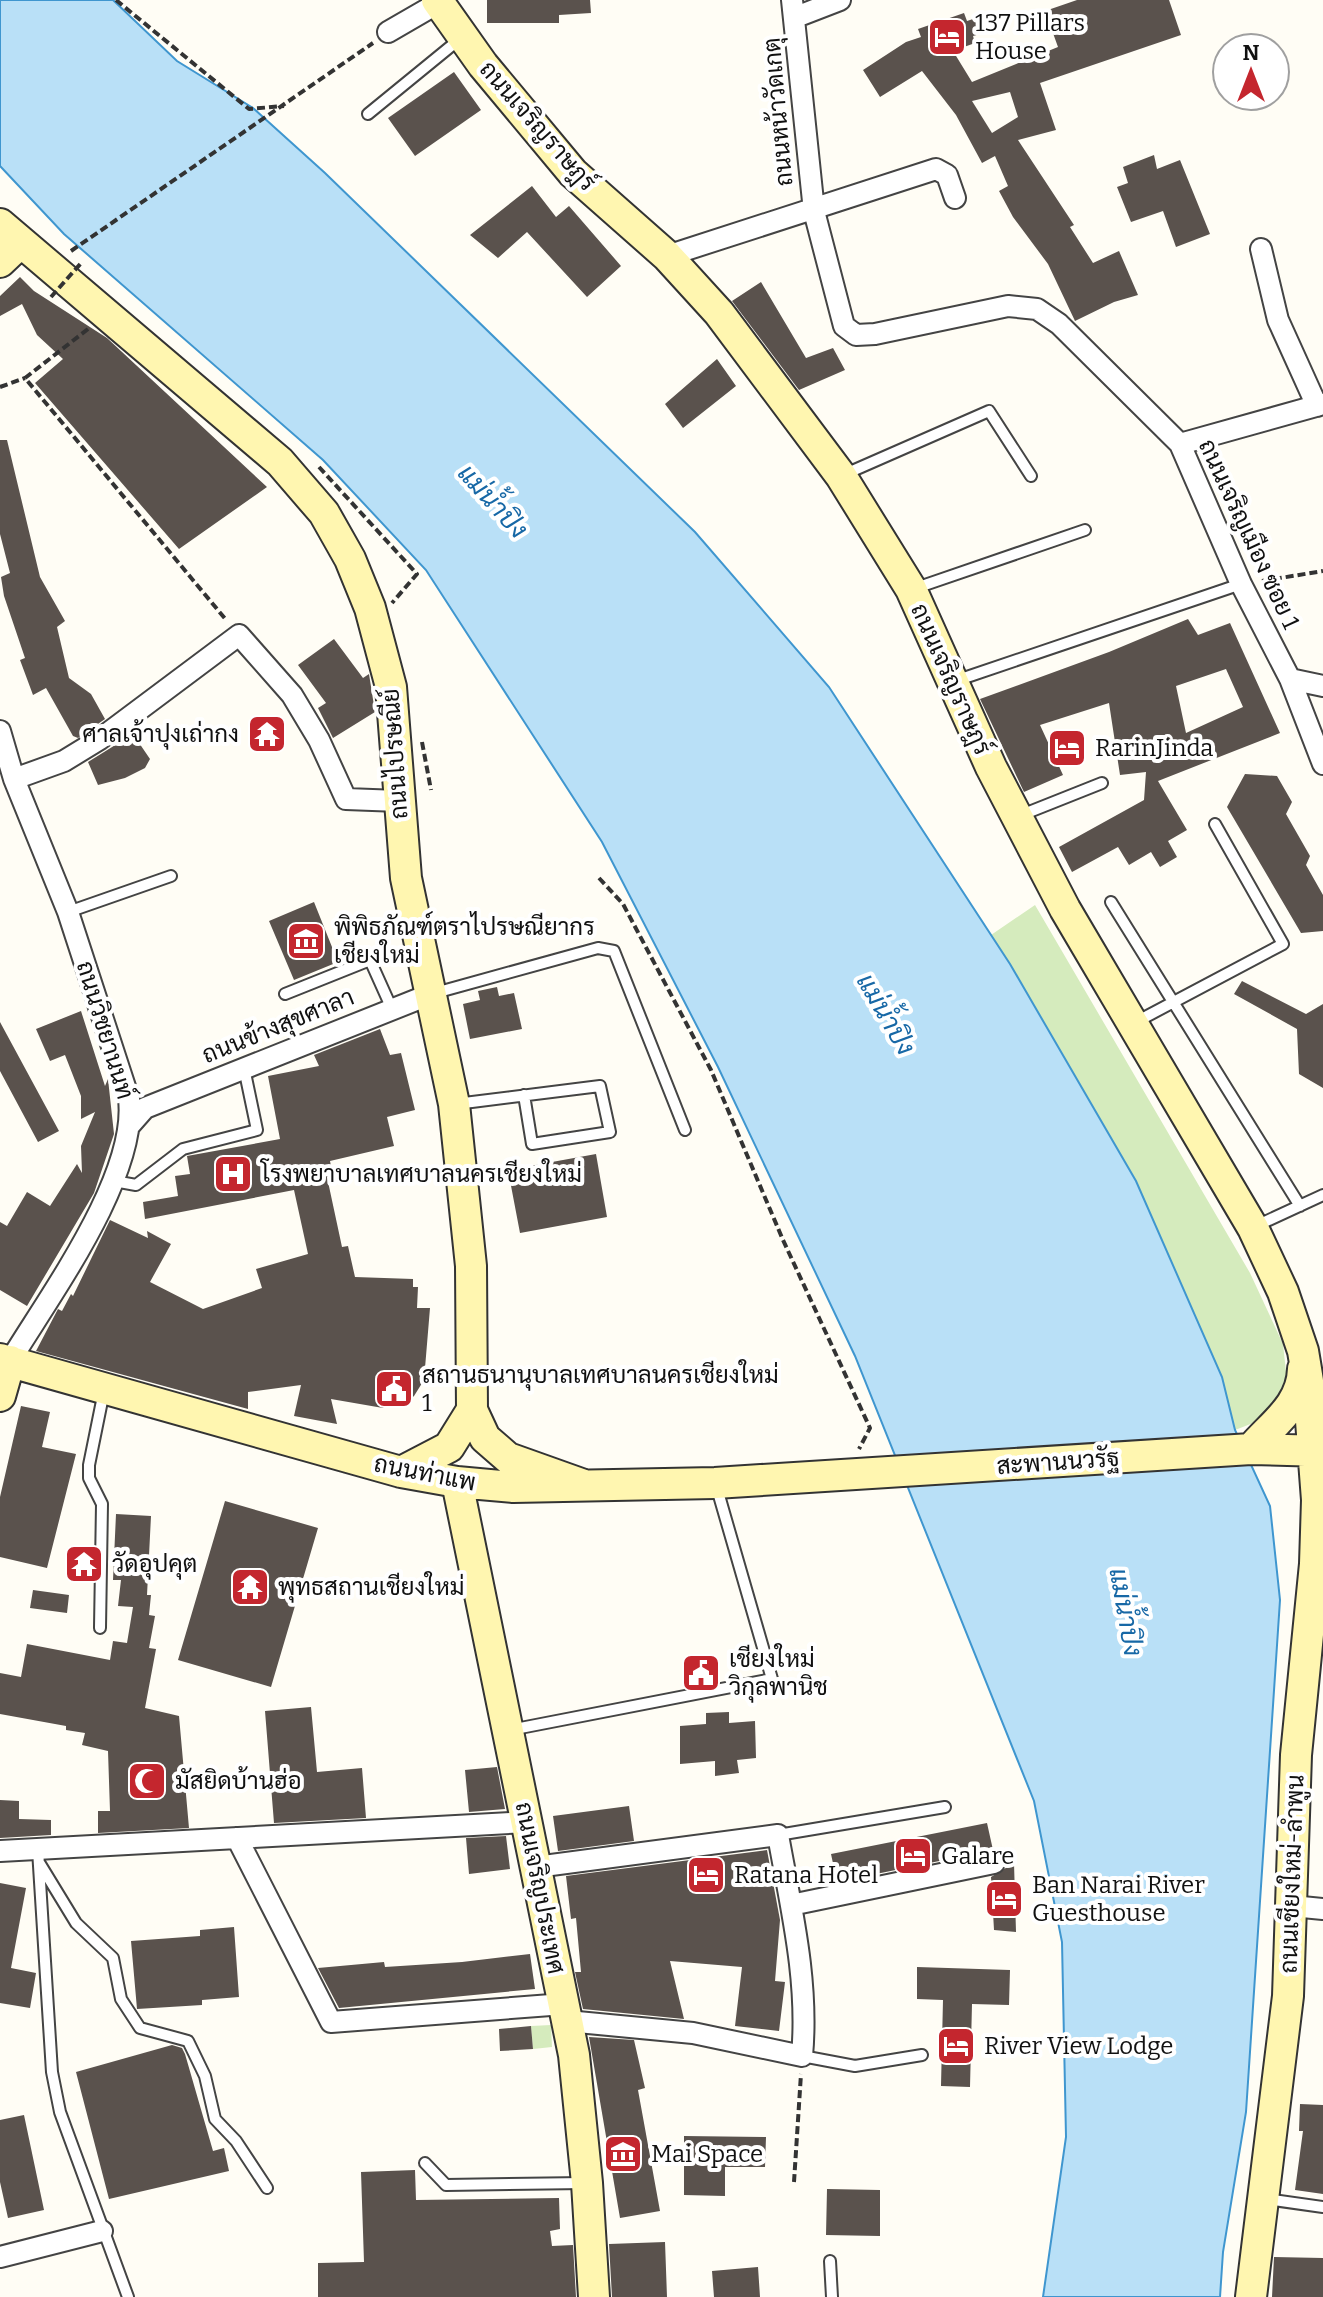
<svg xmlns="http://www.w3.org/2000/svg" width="1323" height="2297" font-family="Bitter,Sarabun,serif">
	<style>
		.green { fill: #d5ebbd }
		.water { fill: #b9e0f7; stroke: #3f96cf; stroke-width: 2 }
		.building { fill: #5a524d; fill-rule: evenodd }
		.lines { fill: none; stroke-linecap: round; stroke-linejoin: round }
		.lane-casing { stroke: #444; stroke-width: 14 }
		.street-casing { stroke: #444; stroke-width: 24 }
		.secondary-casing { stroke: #333; stroke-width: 34 }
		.path { stroke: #333; stroke-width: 4; stroke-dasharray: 8 4; stroke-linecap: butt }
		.lane { stroke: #fff; stroke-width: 10 }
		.street { stroke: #fff; stroke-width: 20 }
		.secondary { stroke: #fff6b0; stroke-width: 30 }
		.path-bridge { stroke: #333; stroke-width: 4; stroke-dasharray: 8 4; stroke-linecap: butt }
		.labels { text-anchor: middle; stroke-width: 8; stroke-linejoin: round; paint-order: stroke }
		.poi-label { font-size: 24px; fill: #111; stroke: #fff; text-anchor: start }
		.street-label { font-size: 24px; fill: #111; stroke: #fff }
		.water-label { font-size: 26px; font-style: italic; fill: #1768a6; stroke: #fff }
	</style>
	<rect width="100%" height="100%" fill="#fffdf5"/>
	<path class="green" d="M1035,905l215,368 33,71 7,65 -55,21 -13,-53 -86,-196 -145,-246z
		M551,2025l1,22 -19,2 -2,-23z"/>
	<path class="water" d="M0,0h113l64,61 76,47 72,65 370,359 134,155 181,277 126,217 86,196 13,53 35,76 10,94 -34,512 -23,140 -3,45h-177l23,-160 -4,-195 -28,-141 -179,-445 -137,-289 -116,-225 -176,-272 -103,-110 -259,-226 -64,-68z"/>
	<path class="building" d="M487,0h103l1,13 -32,2v8h-72z
		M1077,0h92l12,35 -141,48 16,47 -38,10 56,85 -4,2 23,36 26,-12 19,44 -24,7 -39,19 -27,-57 -35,-47 -14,-26 9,-5 -13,-30 -13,7 -26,-48 -34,-44 -42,26 -17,-27 43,-28 15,-5 -3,-8 46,-16 3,8 15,-5 5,16 -14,4 2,7 -22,8 19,31 86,-35 -13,-36zM1010,92l8,25 -26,16 -20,-32z
		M454,72l27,38 -66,46 -27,-38z
		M1154,155l3,14 23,-9 30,74 -34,13 -13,-36 -32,11 -14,-35 11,-4 -5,-16z
		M532,186l24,31 13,-11 52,60 -34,31 -60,-65 -29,26 -28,-23z
		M20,277l14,14 73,47 160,149 -88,62 -144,-166 28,-24 -26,-24 -15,-31 -22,12v-20z
		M761,282l45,76 27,-10 12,22 -46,20 -67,-89z
		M717,359l19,27 -53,42 -18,-24z
		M0,440h7l33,137 25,44 -8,6 12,51 22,16 14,25 -27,19 -5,-2 -27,-48 -13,7 -13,-35 5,-2 -21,-62 -3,-19 9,-4 -10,-39z
		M1188,619l10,16 32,-12 50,110 -122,48 29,49 -19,11 9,16 -17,10 -9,-15 -22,13 -11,-18 -46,25 -13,-25 85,-47 2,-28 -26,3 -11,-72 -69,22 23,50 -39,17 -44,-93 129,-47zM1226,669l17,38 -57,26 -10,-47z
		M334,639l29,39 6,-4 6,38 -42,26 -15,-30 8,-5 -28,-38z
		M133,734l17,25 -5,9 -20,10 -27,7 -10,-23z
		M1245,774l32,2 15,26 -6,12 24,42 -4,9 17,30v36l-22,2 -74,-126z
		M314,902l24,60 -44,18 -25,-59z
		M1242,981l64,33 17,-10v84l-24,-14 -2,-45 -63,-35z
		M497,987l2,9 15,-3 8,36 -52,10 -7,-35 17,-4 -2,-9z
		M81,1011l24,75 3,-7 6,55 -20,59 -67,113 -27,-16v-68l7,4 20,-34 23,14 27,-42 5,9 -1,-27 14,-34 -14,7v-23l-16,-41 -15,6 -14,-32z
		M0,1022l59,109 -21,11 -38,-71z
		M380,1029l10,26 11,-2 14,57 -28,7 7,29 -64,15 3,15 -6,1 15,70 6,-1 7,31 58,2v8h5l-1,21h13l-6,72 -10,16 -8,7 -23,5 -52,-9 6,25 -43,-8 7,-31 -53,7v17l-212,-58 22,-42 4,2 9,-17 2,2 37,-76 38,18 -1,-7 24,13 -21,38 53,27 59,-21 -6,-19 52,-15 -14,-64 -149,29 -2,-17 35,-6 -3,-20 15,-2 -3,-18 93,-17 -12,-63 51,-10 -5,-11z
		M596,1154l11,63 -87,16 -12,-63z
		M21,1406l29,6 -8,35 34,7 -29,114 -47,-11v-60z
		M225,1501l93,27 -47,159 -93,-27z
		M116,1514l35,2 -4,79h4l-2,20 6,1 -6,32 7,1 -11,59 34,8 10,112 -91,5v-22h12l-2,-60 -26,-6 3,-12 -19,-3v-4l-66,-12v-41l21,4 6,-33 83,16 3,-19 14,2 6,-36 -15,-1 3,-26h-8z
		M33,1590l36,5 -2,18 -37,-5z
		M311,1707l6,65 45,-4 4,50 -92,5 -9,-112z
		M729,1712v11l26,-2 1,37 -19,2 2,13 -24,3v-15l-35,3v-38l26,-2v-11z
		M497,1767l8,42 -36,3 -4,-42z
		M0,1800l19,1v18l32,1v15l-51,3z
		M629,1806l5,35 -76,10 -5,-35z
		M987,1823l6,27 -156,32 -6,-28z
		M506,1836l4,33 -41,5 -3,-36z
		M767,1850l13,70 -5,61 10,1 -6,49 -44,-5 7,-59 -72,-6 14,58 -101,-10 -8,-37h6l-5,-54 -5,1 -5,-43z
		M1014,1863l2,69 -22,-2 -3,-53z
		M0,1883l26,5 -15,80 25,5 -6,35 -30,-5z
		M234,1927l5,70 -37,3v5l-65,4 -6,-68 69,-5v-6z
		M530,1954l5,35 -196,19 -21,-40 66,-6 1,5 77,-5z
		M917,1967l93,3 -1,35 -37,-1 -2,83 -29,-1 2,-86 -26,-1z
		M531,2026l2,23 -33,2 -1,-22z
		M589,2037l45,3 11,48 -7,2 22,121 -40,7z
		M172,2045l10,3 3,6 28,97 11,-3 5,23 -120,28 -33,-127z
		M1300,2104l23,1v89l-28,-4 8,-59h-4z
		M24,2115l20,95 -36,8 -8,-36v-62z
		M684,2136l82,1 -1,30h-40v29l-41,-1z
		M415,2170l1,30 143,-2 1,31 -10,2 2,15 21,-1 3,52h-258v-34l46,-1 -3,-90z
		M827,2189l53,1v46l-54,-1z
		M665,2242l2,55h-55l-3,-53z
		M1274,2257l49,1v39h-51z
		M758,2267l2,30h-46l-2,-26z"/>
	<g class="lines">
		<defs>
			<path id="lane" d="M368,114l93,-76
				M843,475l146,-64 42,65
				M913,589l172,-59
				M955,681l286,-97
				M1019,816l83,-33
				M1111,902l189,304
				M68,912l103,-36
				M435,993l163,-45 16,3 71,179
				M285,994l85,-34 22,49
				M1134,1023l149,-79 -68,-120
				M456,1104l144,-18 10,46 -78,12 -8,-49
				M114,1181l22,4 47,-36 74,-19 -13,-62
				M1256,1226l67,-31
				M100,1628l2,-124 -13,-26v-13l15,-74
				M510,1730l262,-51 -56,-194
				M778,1835l167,-28
				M38,1850l14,222 8,40 68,185
				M40,1864l36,59 37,35 8,41 19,29 48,13 17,35 10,43 21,22 31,47
				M802,2056l53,10 67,-11
				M425,2163l21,22 139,-2
				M1266,2199l57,8
				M830,2261l2,36"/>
			<path id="street" d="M792,0l22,211 30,115 12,9 19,-1 133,-28 29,3 22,15 121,120 61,140 49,95 33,85
				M796,17l44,-17
				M388,32l50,-29
				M1261,249l17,71 39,86
				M667,256l269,-87 11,6 8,23
				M1180,444l143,-40
				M1290,679l33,7
				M0,731l14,48 54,133 61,187c9,77 -79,196 -119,262
				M14,779l50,-18 36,-22 139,-104 53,60 27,45 27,59 53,2
				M130,1125l15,-17 286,-114
				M237,1838l94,184 233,-18
				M0,1851l527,-29
				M536,1867l242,-32c13,73 31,146 24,221l-109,-23 -126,-12
				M791,1905l203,-42
				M1292,1906l31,3
				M0,2257l102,-26"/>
			<path id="secondary" d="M437,0l46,65 90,108 94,83 52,57 122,163 70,113 80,178 74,142 188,319 30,64 20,59 5,30 9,119 -2,64 -19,191 -8,241 -37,301
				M0,224l280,238 44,51 26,46 20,49 21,79 15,191 48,226 17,162 1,144 13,28 23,20 73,26
				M0,262l21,-20
				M0,1359l401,113 56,10 56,5 202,-4 536,-34 72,2
				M0,1396l10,-35
				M1251,1449c21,-25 51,-43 52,-80
				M401,1472l48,-25 23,-37
				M457,1482l117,573 13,128 7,114"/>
		</defs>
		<use href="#lane" class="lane-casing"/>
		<use href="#street" class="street-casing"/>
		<use href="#secondary" class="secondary-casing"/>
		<path class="path" d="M116,0l133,109 35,-3
			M71,251l302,-208
			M88,329l-63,49 202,243
			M0,387l25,-9
			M319,467l98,107 -25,29
			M1262,581l61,-10
			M422,742l9,48
			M599,878l24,26 88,166 72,170 87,188 -11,21
			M794,2182l7,-108"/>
		<use href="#lane" class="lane"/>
		<use href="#street" class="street"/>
		<use href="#secondary" class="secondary"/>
		<path class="path-bridge" d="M51,297l31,-35"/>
	</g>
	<defs>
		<symbol id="hotel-square" viewBox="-11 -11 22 22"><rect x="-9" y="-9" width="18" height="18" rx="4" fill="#c4262e" stroke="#fff"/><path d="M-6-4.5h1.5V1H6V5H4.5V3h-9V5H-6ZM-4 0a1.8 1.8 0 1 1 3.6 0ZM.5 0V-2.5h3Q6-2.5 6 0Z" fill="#fff"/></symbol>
		<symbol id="temple-square" viewBox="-11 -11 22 22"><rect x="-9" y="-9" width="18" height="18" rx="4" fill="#c4262e" stroke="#fff"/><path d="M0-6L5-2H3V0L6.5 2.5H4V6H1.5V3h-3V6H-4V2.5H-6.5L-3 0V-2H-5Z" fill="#fff"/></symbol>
		<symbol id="museum-square" viewBox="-11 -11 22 22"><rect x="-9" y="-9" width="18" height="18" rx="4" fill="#c4262e" stroke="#fff"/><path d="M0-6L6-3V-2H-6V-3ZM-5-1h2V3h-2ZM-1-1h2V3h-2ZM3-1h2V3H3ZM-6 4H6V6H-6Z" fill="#fff"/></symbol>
		<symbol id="hospital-square" viewBox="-11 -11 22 22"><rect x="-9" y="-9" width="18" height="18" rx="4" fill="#c4262e" stroke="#fff"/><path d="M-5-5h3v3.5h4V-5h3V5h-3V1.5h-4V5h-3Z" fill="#fff"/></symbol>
		<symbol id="civic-square" viewBox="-11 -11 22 22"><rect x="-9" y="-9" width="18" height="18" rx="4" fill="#c4262e" stroke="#fff"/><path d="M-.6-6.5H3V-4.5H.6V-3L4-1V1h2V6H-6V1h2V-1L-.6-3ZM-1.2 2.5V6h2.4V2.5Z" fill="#fff"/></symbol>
		<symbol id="mosque-square" viewBox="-11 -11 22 22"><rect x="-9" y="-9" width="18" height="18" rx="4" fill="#c4262e" stroke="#fff"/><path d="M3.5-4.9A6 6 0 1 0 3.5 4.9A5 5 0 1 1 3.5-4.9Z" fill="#fff"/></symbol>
	</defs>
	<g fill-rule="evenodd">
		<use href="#hotel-square" x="925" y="15" width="44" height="44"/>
		<use href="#temple-square" x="245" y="712" width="44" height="44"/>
		<use href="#hotel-square" x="1045" y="726" width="44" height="44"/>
		<use href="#museum-square" x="284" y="919" width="44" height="44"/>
		<use href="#hospital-square" x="211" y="1152" width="44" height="44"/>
		<use href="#civic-square" x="372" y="1367" width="44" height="44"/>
		<use href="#temple-square" x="62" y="1542" width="44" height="44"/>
		<use href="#temple-square" x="228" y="1565" width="44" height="44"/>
		<use href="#civic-square" x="679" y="1651" width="44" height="44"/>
		<use href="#mosque-square" x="125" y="1759" width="44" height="44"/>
		<use href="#hotel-square" x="891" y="1834" width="44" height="44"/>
		<use href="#hotel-square" x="684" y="1853" width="44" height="44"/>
		<use href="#hotel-square" x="982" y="1877" width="44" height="44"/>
		<use href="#hotel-square" x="934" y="2024" width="44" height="44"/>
		<use href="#museum-square" x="601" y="2132" width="44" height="44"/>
	</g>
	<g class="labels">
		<g class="poi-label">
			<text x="975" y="31">137 Pillars<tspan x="975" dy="28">House</tspan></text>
			<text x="239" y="742" text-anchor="end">ศาลเจ้าปุงเถ่ากง</text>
			<text x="1095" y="756">RarinJinda</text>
			<text x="334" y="935">พิพิธภัณฑ์ตราไปรษณียากร<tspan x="334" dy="28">เชียงใหม่</tspan></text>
			<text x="261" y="1182">โรงพยาบาลเทศบาลนครเชียงใหม่</text>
			<text x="422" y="1383">สถานธนานุบาลเทศบาลนครเชียงใหม่<tspan x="422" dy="28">1</tspan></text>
			<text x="112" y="1572">วัดอุปคุต</text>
			<text x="278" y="1595">พุทธสถานเชียงใหม่</text>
			<text x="729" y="1667">เชียงใหม่<tspan x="729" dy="28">วิกุลพานิช</tspan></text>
			<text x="175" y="1789">มัสยิดบ้านฮ่อ</text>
			<text x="941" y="1864">Galare</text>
			<text x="734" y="1883">Ratana Hotel</text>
			<text x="1032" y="1893">Ban Narai River<tspan x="1032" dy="28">Guesthouse</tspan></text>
			<text x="984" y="2054">River View Lodge</text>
			<text x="651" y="2162">Mai Space</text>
		</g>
		<g class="street-label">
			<text transform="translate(778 112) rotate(-95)" y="8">ถนนหน้าวัดเกตุ</text>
			<text transform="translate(538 126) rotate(49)" y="8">ถนนเจริญราษฎร์</text>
			<text transform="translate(1249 534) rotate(65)" y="8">ถนนเจริญเมือง ซอย 1</text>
			<text transform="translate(951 679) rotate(66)" y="8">ถนนเจริญราษฎร์</text>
			<text transform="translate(395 754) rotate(-94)" y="8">ถนนไปรษณีย์</text>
			<text transform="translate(278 1026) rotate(-22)" y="8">ถนนข้างสุขศาลา</text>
			<text transform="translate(105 1030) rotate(73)" y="8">ถนนวิชยานนท์</text>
			<text transform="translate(1058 1462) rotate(-4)" y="8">สะพานนวรัฐ</text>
			<text transform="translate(425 1473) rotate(11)" y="8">ถนนท่าแพ</text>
			<text transform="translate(1292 1874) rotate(-88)" y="8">ถนนเชียงใหม่-ลำพูน</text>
			<text transform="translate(540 1888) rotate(79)" y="8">ถนนเจริญประเทศ</text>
		</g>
		<g class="water-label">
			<text transform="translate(493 501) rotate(48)" y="9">แม่น้ำปิง</text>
			<text transform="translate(886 1014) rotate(60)" y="9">แม่น้ำปิง</text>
			<text transform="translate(1126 1612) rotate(80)" y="9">แม่น้ำปิง</text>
		</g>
	</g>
	<g transform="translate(1251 72)"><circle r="38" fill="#ffffff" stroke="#a0a0a0" stroke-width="2"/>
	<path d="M0-6L14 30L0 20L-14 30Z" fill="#c4262e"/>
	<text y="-12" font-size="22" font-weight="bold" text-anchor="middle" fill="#111111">N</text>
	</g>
</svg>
